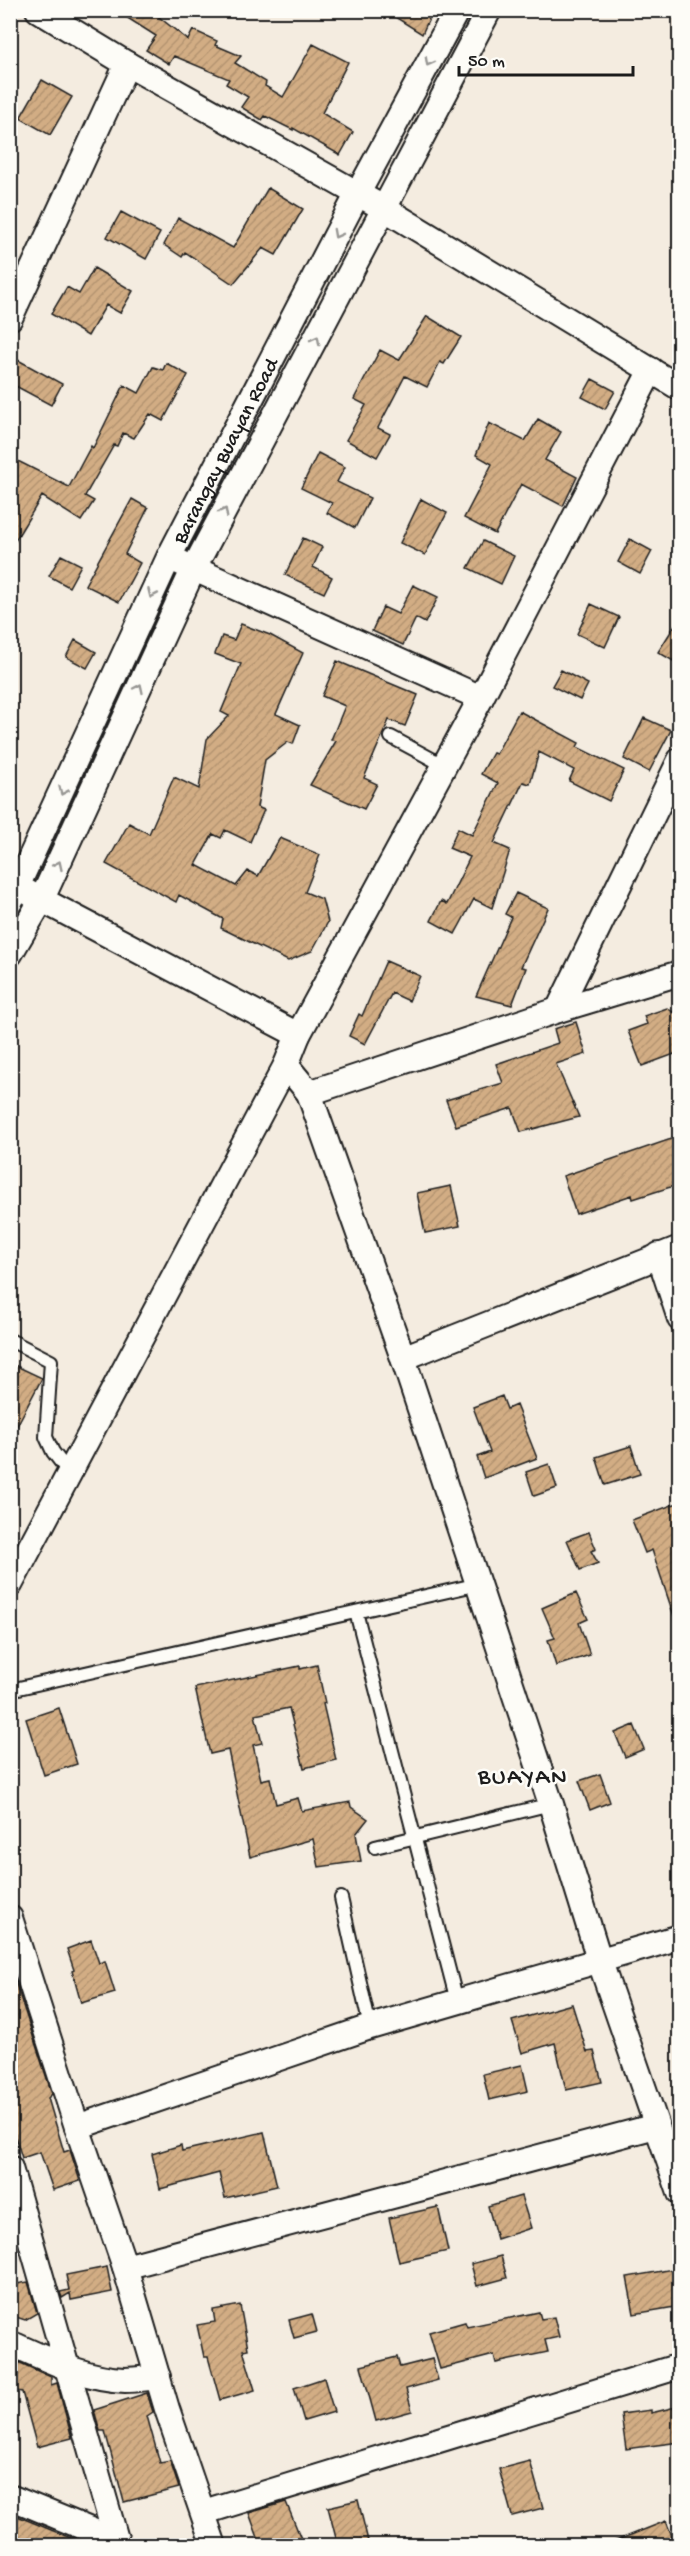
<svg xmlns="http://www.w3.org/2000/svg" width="690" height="2556" font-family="'Gochi Hand',sans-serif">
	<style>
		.building { fill: url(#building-hatch); stroke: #1c1c1c; stroke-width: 1.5 }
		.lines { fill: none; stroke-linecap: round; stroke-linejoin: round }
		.lane-casing { stroke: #1c1c1c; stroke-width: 16 }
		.street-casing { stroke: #1c1c1c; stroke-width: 28 }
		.lane { stroke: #fdfcf7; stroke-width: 12 }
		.street { stroke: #fdfcf7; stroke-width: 24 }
		.oneway { stroke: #989794 }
		.labels { text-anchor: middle; stroke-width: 5; stroke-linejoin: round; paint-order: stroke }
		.street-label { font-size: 21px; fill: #1c1c1c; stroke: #fdfcf7 }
		.quarter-label { font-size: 24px; letter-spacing: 1.5px; fill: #1c1c1c; stroke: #fdfcf7 }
	</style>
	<defs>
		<pattern id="building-hatch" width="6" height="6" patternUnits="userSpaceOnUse" patternTransform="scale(1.5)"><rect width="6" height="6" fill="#d2ad84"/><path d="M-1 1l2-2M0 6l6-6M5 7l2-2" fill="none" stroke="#b49471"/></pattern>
	</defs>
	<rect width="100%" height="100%" fill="#f4ece0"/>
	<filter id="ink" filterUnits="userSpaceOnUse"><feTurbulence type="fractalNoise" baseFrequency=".0167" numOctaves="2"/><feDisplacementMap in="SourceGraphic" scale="12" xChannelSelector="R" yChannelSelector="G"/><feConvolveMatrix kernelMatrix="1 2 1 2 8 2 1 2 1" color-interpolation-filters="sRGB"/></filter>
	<g filter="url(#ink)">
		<path class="building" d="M115,10h35l38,30 5,-10 24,11 -2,4 26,11 -6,7 31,19 -1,4 18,11 30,-53 35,18 -26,51 31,19 -13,23 -47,-27v2l-28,-14 -3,4 -21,-13 7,-10 -22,-13 3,-5 -55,-23 -5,8 -23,-14 10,-14z
			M384,10h49l-11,24z
			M42,80l30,17 -22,38 -30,-17z
			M268,188l35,21 -27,46 -13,-7 -30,36 -48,-32 -3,5 -18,-12 14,-27 55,30z
			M121,212l39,21 -14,26 -39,-22z
			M94,268l39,23 -13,22 -14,-8 -18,31 -37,-22 16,-27 12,7z
			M427,316l34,21 -17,27 -4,-2 -13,25 -22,-11 -27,52 12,6 -13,23 -31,-17 20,-35 -12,-6 26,-49 19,10z
			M18,360l44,24 -11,21 -41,-22v-9z
			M166,363l22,12 -25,46 -13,-7 -16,24 -11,-5 -6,13 -3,-1 -29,51 9,5 -13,20 -39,-25 -32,53v-92l59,30 22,-41 2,2 31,-63 15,8 14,-26 10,3z
			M592,379l23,12 -10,18 -23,-12z
			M538,419l23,13 -16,28 32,17 -14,29 -42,-22 -26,50 -31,-16 28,-54 -16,-9 13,-32 36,18z
			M318,453l27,14 -8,15 33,16 -15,30 -28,-15 5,-10 -31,-15z
			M132,499l16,9 -23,46 15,9 -21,39 -34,-17z
			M421,499l26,14 -22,42 -25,-12z
			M303,538l19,9 -9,20 19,10 -8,16 -39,-18z
			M630,539l22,12 -12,23 -22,-12z
			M483,541l31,15 -13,28 -33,-16z
			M61,555l20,10 -12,22 -20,-11z
			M413,585l25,12 -13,26 -9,-5 -13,27 -31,-14 11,-24 15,7z
			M591,604l28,13 -14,30 -28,-13z
			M680,617v48l-22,-13z
			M241,624l29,11 33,18 -27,61 24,11 -7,19 -5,-2 -23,18 -8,47 7,3 -14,32 -25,-12 -4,8 -8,-4 -17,31 40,21 12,-15 10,5 22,-38 40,17 -15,37 17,7 6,23 -16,29 -24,10 -67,-33 2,-9 -44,-24 -3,7 -70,-38 23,-41 20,11 25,-57 25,12 8,-50 22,-23 -8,-4 20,-48 -26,-10 7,-18 12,4z
			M75,640l21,12 -9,16 -21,-11z
			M337,661l81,34 -13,31 -16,-6 -25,58 13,6 -13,25 -54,-24 26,-44 -5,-1 14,-34 -23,-10z
			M561,670l27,14 -8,16 -28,-14z
			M519,711l60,32 -2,4 47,23 -15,31 -40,-20 5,-11 -35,-18 -9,32 -7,-2 -29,61 16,7 -18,58 -18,-9 -19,35 -24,-13 10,-20 6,3 23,-47 -21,-9 9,-20 14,7 26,-52 -17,-9 12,-21 3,1z
			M644,718l27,12 -22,42 -25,-13z
			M516,893l32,15 -27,59 5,1 -14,37 -36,-9 35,-79 -6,-3z
			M386,961l34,15 -11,25 -17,-8 -27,51 -16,-8 10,-22 3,2z
			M667,1008l13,9v35l-38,14 -14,-35 19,-7 -3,-8z
			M576,1022l10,32 -30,10 23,53 -58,15 -9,-24 -56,18 -10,-26 57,-17 -7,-19 62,-21 -4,-14z
			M680,1136v48l-47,15 -1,-4 -56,19 -13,-38z
			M451,1186l9,40 -35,7 -8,-40z
			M10,1363l32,15 -32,61z
			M502,1396l5,13 9,-4 21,53 -53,20 -7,-21 13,-5 -17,-45z
			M631,1446l9,28 -35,11 -9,-28z
			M549,1464l8,24 -23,8 -8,-24z
			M680,1502v119l-4,1 -24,-72 -7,3 -13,-33z
			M589,1532l7,17 -5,2 7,12 -18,7 -13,-30z
			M576,1593l12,26 -9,4 11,32 -34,11 -8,-26 7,-2 -13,-30z
			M317,1665l8,38 -2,1 13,56 -32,8 -15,-60 -34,7 7,28 -9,2 8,35 9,-2 6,26 22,-6 4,13 48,-9 1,5 17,12 -12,15 5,27 -42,6 -6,-28 -63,18 -22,-107 -18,4 -15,-66 105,-22v3z
			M59,1708l18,56 -33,11 -18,-56z
			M634,1725l10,24 -19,8 -10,-24z
			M600,1774l10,28 -20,8 -11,-29z
			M91,1940l8,23 6,-2 10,32 -34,10 -9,-32 2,-1 -7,-21z
			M10,1966l42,128 -4,4 16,54 6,-2 10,31 -27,9 -13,-38 -18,6 -12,-38z
			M572,2004l15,48 7,-1 8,31 -36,8 -11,-47 -33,10 -10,-32z
			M522,2065l6,26 -39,9 -6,-26z
			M264,2132l13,54 -52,12 -6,-25 -59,16 -8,-35 29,-9 1,6z
			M521,2196l10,32 -34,11 -9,-33z
			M438,2207l10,44 -49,11 -10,-44z
			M501,2256l6,22 -30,8 -6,-22z
			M107,2267l5,25 -41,8 -1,-7 -8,5 -2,-6 9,-2 -3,-15z
			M680,2268v38l-46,8 -7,-37z
			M28,2282l9,31 -12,7 -15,-5v-30z
			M240,2305l8,44 -5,1 12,40 -35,10 -12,-43h-4l-7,-32 18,-3 -2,-12z
			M539,2312l2,7 13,-2 5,20 -14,3 3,12 -52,11 -2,-8 -54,14 -11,-37 36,-10 2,5z
			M312,2314l5,18 -23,6 -5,-18z
			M397,2357l3,10 32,-8 6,21 -32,9 6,22 -36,10 -15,-55z
			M14,2360l37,17v8l6,-2 15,55 -35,9 -15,-55 -12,-2z
			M324,2378l10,34 -30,9 -10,-33z
			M147,2393l6,19 -6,4 13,47 10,-2 9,27 -55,14 -19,-71h-5l-6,-21z
			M680,2406v36l-54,7 -5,-35 30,-4v3z
			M530,2461l13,47 -31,8 -13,-47z
			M358,2500l10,41 -16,5h-14l-10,-39z
			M286,2502l18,44h-43l-12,-33z
			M10,2513l80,33h-56l-24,-12z
			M666,2521l10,25h-68v-2z"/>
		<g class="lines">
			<defs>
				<path id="lane" d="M391,737l52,28
					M10,1340l41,21 -5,76 7,15 17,22
					M356,1612l101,389
					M10,1690l469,-106
					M375,1847l176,-43
					M341,1898l29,129"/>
				<g id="street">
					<path d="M38,10l89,54 258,145 295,179"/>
					<path d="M10,318l117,-254"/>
					<path d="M179,562l302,136"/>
					<path d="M27,892l271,143"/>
					<path id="s1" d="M10,902l159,-345 189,-364 99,-183"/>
					<path d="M10,954l31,-53 152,-331 296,-560"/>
					<path d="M558,1010l122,-250"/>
					<path d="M286,1065l23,28 94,265 148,446 48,155 81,234"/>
					<path d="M309,1093l249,-83 122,-37"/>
					<path d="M659,1255l21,64"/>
					<path d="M403,1358l277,-110"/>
					<path d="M10,1585l276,-520 12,-30 183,-337 170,-328"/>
					<path d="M10,1918l67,209 48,140 42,142 47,137"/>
					<path d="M77,2127l293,-100 310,-90"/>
					<path d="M10,2168l108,378"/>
					<path d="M125,2267l531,-141"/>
					<path d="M10,2343c37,16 75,36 115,37 11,0 22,-2 33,-3"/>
					<path d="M10,2497l107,44"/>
					<path d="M204,2512l476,-146"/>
				</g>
			</defs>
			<use href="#lane" class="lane-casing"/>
			<use href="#street" class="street-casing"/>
			<use href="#lane" class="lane"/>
			<use href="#street" class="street"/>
		</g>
		<defs><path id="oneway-chevron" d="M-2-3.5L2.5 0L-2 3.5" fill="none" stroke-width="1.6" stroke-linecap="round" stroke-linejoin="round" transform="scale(1.5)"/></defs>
		<g class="oneway">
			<use href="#oneway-chevron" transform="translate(429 62) rotate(118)"/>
			<use href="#oneway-chevron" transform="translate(337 234) rotate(118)"/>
			<use href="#oneway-chevron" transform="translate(316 340) rotate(-62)"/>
			<use href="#oneway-chevron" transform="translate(224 512) rotate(-62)"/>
			<use href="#oneway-chevron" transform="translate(152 594) rotate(114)"/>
			<use href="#oneway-chevron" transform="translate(139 688) rotate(-65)"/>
			<use href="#oneway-chevron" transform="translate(63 791) rotate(114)"/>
			<use href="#oneway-chevron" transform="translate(58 865) rotate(-65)"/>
		</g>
	</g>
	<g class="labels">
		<g class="street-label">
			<text dy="7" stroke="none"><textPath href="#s1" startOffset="500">Barangay Buayan Road</textPath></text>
		</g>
		<g class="quarter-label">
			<text x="523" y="1783">BUAYAN</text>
		</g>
	</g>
	<rect width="690" height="2556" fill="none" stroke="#fdfcf7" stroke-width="36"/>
	<rect x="18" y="18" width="654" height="2520" fill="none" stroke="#1c1c1c" stroke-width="2" filter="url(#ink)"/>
	<path d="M459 66v9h174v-9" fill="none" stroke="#1c1c1c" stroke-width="3"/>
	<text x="468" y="66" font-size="18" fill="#1c1c1c" stroke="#fdfcf7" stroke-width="4.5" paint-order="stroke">50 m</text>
</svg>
